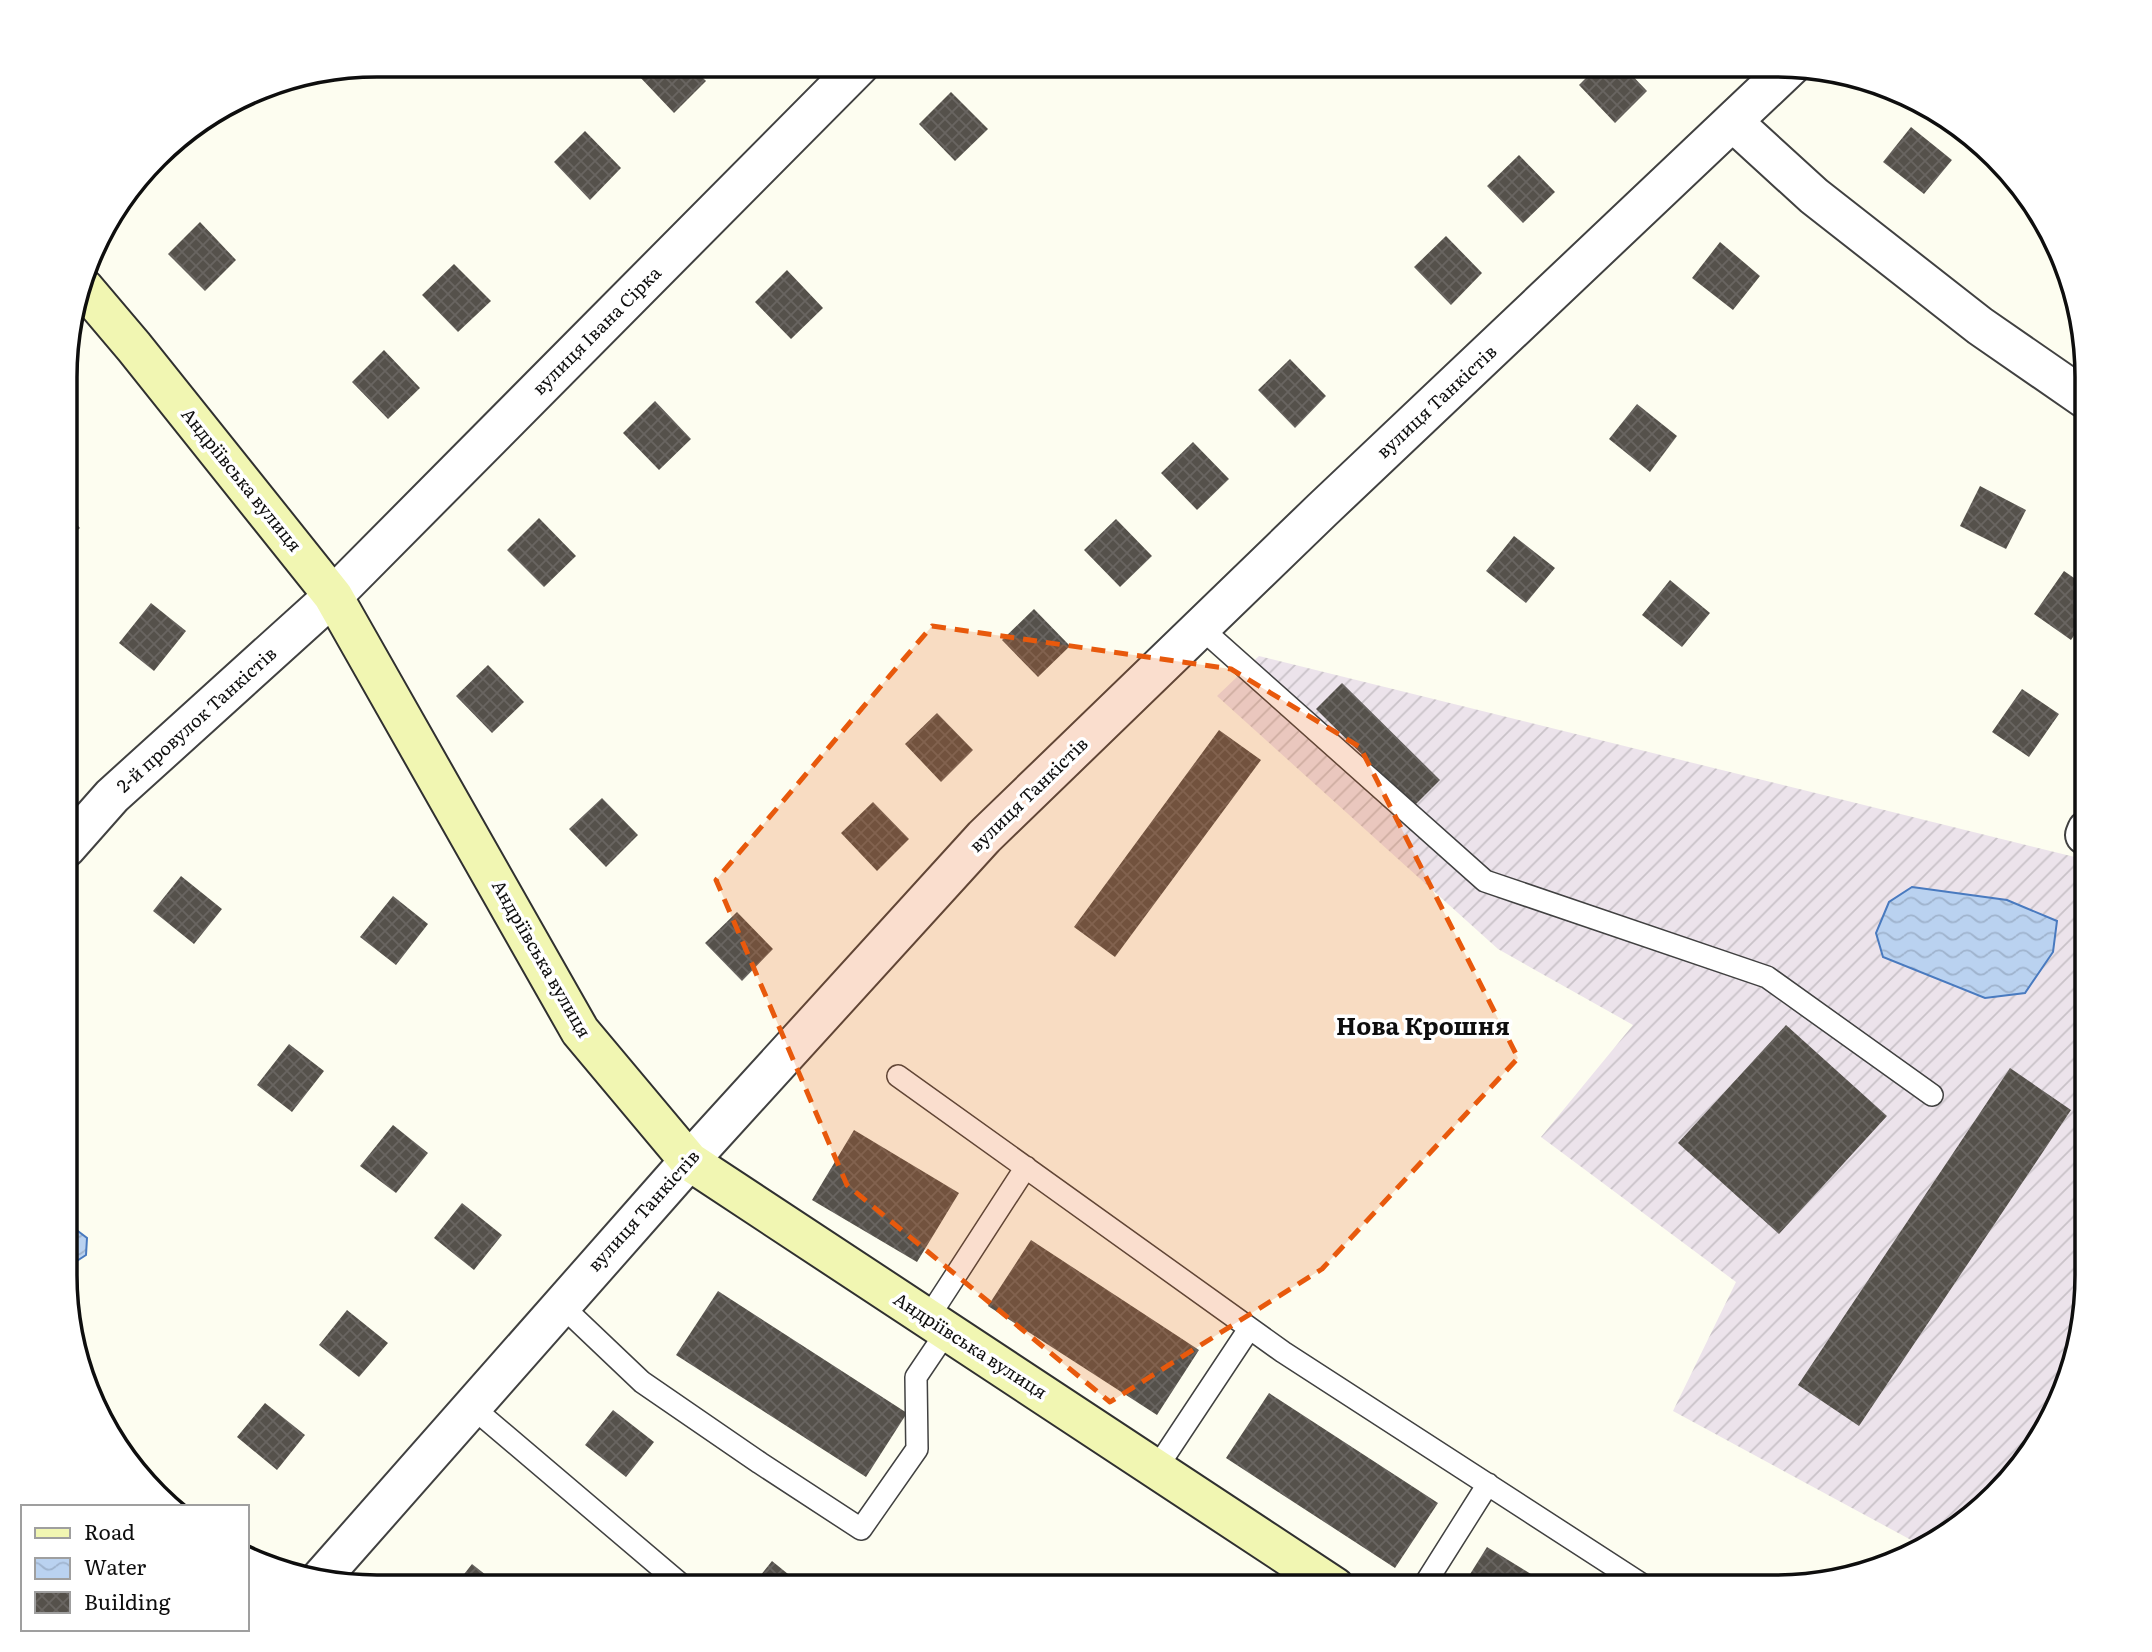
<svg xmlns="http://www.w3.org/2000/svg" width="2152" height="1652" font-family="Literata,serif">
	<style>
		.industrial { fill: url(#industrial-furrows) }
		.water { fill: url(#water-waves); stroke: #497abf; stroke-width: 2 }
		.building { fill: url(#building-cross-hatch) }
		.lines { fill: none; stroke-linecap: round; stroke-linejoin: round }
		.lane-casing { stroke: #414141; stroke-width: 24 }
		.street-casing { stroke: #414141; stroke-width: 42 }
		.secondary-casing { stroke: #303030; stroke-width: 42 }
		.lane { stroke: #fff; stroke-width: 21 }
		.street { stroke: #fff; stroke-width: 38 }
		.secondary { stroke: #f1f6b2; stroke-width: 38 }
		.marked { fill: #e8590c; fill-opacity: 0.2; stroke: #e8590c; stroke-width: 5; stroke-dasharray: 14 9; stroke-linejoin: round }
		.labels { text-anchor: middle; stroke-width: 7; stroke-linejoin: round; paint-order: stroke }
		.street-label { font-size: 18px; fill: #0e0e0e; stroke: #fff }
		.district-label { font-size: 24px; font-weight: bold; fill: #0e0e0e; stroke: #fff }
		.rim { fill: none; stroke: #0e0e0e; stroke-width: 3.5 }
	</style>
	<defs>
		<pattern id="industrial-furrows" width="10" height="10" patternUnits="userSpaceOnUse" patternTransform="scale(1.75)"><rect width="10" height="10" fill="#ece3eb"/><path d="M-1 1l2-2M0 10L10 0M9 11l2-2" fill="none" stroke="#c9c2c8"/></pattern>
		<pattern id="water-waves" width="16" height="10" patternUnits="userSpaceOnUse" patternTransform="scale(1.75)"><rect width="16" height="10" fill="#bad2f0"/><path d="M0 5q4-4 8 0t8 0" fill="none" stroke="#9fb3cd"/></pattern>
		<pattern id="building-cross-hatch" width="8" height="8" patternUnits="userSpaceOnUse" patternTransform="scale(1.75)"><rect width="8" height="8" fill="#55514b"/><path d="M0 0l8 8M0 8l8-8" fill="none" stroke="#696561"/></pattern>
	</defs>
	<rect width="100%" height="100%" fill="#fdfdf0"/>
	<path class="industrial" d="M1259,656l828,204v436l-24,99 -53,86 -86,66 -251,-136 63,-129 -195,-145 92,-112 -135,-76 -281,-253z"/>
	<path class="water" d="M1912,887l95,13 50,21 -4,31 -28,41 -40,5 -102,-41 -7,-24 13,-31z
		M66,1222l21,16 -1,17 -20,13z"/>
	<path class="building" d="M648,65h42l16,16 -32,32 -36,-38z
		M1599,65h23l25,26 -32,32 -36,-38z
		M951,92l37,37 -33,32 -36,-37z
		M1911,127l41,33 -28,34 -41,-32z
		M585,131l36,37 -31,32 -36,-38z
		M1519,155l36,37 -32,31 -36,-37z
		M200,222l36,38 -31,31 -37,-37z
		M1446,236l36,37 -31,32 -37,-38z
		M1720,242l40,34 -27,34 -41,-32z
		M454,264l37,37 -33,31 -36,-37z
		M787,270l36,38 -32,31 -36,-37z
		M384,350l36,38 -32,31 -36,-37z
		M1290,359l36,37 -31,32 -37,-38z
		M655,401l36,38 -32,31 -36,-37z
		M1637,404l40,32 -27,36 -41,-33z
		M1193,442l36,37 -32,31 -36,-37z
		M1980,486l46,24 -20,39 -46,-23z
		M67,513l13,15 -13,11z
		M539,518l37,38 -32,31 -37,-37z
		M1116,519l36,37 -32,31 -36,-37z
		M1514,536l41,32 -29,35 -40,-32z
		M2064,571l23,16v29l-16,24 -37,-26z
		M1670,580l40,33 -28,34 -40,-32z
		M151,603l35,28 -32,40 -35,-28z
		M1034,609l36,37 -32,31 -36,-37z
		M488,665l36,37 -32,31 -36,-37z
		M1342,683l98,97 -26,26 -98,-97z
		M2022,689l37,25 -30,43 -37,-25z
		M937,713l36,37 -32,32 -36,-38z
		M1219,730l42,30 -146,197 -41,-30z
		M602,798l36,37 -32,32 -37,-38z
		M873,802l36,37 -32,32 -36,-38z
		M181,876l41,33 -28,35 -41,-33z
		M393,896l35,28 -32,41 -36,-28z
		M737,912l36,37 -31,32 -37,-38z
		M1786,1025l101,91 -108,118 -101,-91z
		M289,1044l35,27 -32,41 -35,-27z
		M2010,1068l61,42 -212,316 -61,-41z
		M393,1125l35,28 -32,40 -36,-27z
		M854,1130l105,63 -42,69 -105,-62z
		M462,1203l40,32 -28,35 -40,-32z
		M1031,1240l168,110 -42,65 -169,-109z
		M718,1291l189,122 -41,64 -190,-122z
		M347,1310l41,33 -29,34 -40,-32z
		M1269,1393l169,110 -43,65 -169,-110z
		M265,1403l40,32 -28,35 -40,-33z
		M613,1410l41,32 -28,35 -41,-32z
		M1487,1547l65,40h-90z
		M772,1561l32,26h-53z
		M472,1564l29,23h-47z"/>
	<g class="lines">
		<defs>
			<path id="lane" d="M1201,628l284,253 282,96 165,118
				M898,1076l385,276 363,235
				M561,1305l81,77 118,81 101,66 56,-80 -1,-72 31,-46
				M928,1318l98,-151
				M472,1407l212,180
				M1156,1469l93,-140
				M1423,1587l65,-103"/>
			<path id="street" d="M1733,122l81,74 166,130 107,74
				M2085,835l2,-5
				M66,848l46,-52 221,-200 527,-531
				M321,1578l368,-417 295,-324 338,-327 470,-445"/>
			<path id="secondary" d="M84,288l50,59 199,249 247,435 109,130 646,426"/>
		</defs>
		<use href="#lane" class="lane-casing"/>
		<use href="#street" class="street-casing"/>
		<use href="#secondary" class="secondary-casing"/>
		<use href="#lane" class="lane"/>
		<use href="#street" class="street"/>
		<use href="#secondary" class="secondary"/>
	</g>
	<path class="marked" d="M932,626l299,43 129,78 158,311 -196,211 -212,133 -263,-217 -131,-305z"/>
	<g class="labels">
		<g class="street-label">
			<text transform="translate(597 331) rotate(-45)" y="6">вулиця Івана Сірка</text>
			<text transform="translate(1437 402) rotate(-43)" y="6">вулиця Танкістів</text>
			<text transform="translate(241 480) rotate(51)" y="6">Андріївська вулиця</text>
			<text transform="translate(197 720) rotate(-42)" y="6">2-й провулок Танкістів</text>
			<text transform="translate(1029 795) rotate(-44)" y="6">вулиця Танкістів</text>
			<text transform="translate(541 959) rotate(60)" y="6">Андріївська вулиця</text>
			<text transform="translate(644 1211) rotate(-48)" y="6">вулиця Танкістів</text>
			<text transform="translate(970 1346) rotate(33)" y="6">Андріївська вулиця</text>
		</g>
		<g class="district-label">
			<text x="1423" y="1035">Нова Крошня</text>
		</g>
	</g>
	<path d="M0 0H2152V1652H0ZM377 77H1775A300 300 0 0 1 2075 377V1275A300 300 0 0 1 1775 1575H377A300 300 0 0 1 77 1275V377A300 300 0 0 1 377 77Z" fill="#fff" fill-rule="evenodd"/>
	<path class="rim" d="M377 77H1775A300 300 0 0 1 2075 377V1275A300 300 0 0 1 1775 1575H377A300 300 0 0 1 77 1275V377A300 300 0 0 1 377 77Z"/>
	<rect x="21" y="1505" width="228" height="126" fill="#ffffff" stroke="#9f9f9f" stroke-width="2"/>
	<rect x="35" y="1528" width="35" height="10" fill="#f1f6b2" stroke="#9f9f9f" stroke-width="2"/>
	<text x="84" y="1540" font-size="21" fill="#0e0e0e">Road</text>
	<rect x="35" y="1558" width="35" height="21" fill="url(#water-waves)" stroke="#9f9f9f" stroke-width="2"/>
	<text x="84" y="1575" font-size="21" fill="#0e0e0e">Water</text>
	<rect x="35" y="1592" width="35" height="21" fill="url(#building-cross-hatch)" stroke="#9f9f9f" stroke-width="2"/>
	<text x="84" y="1610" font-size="21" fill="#0e0e0e">Building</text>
</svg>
